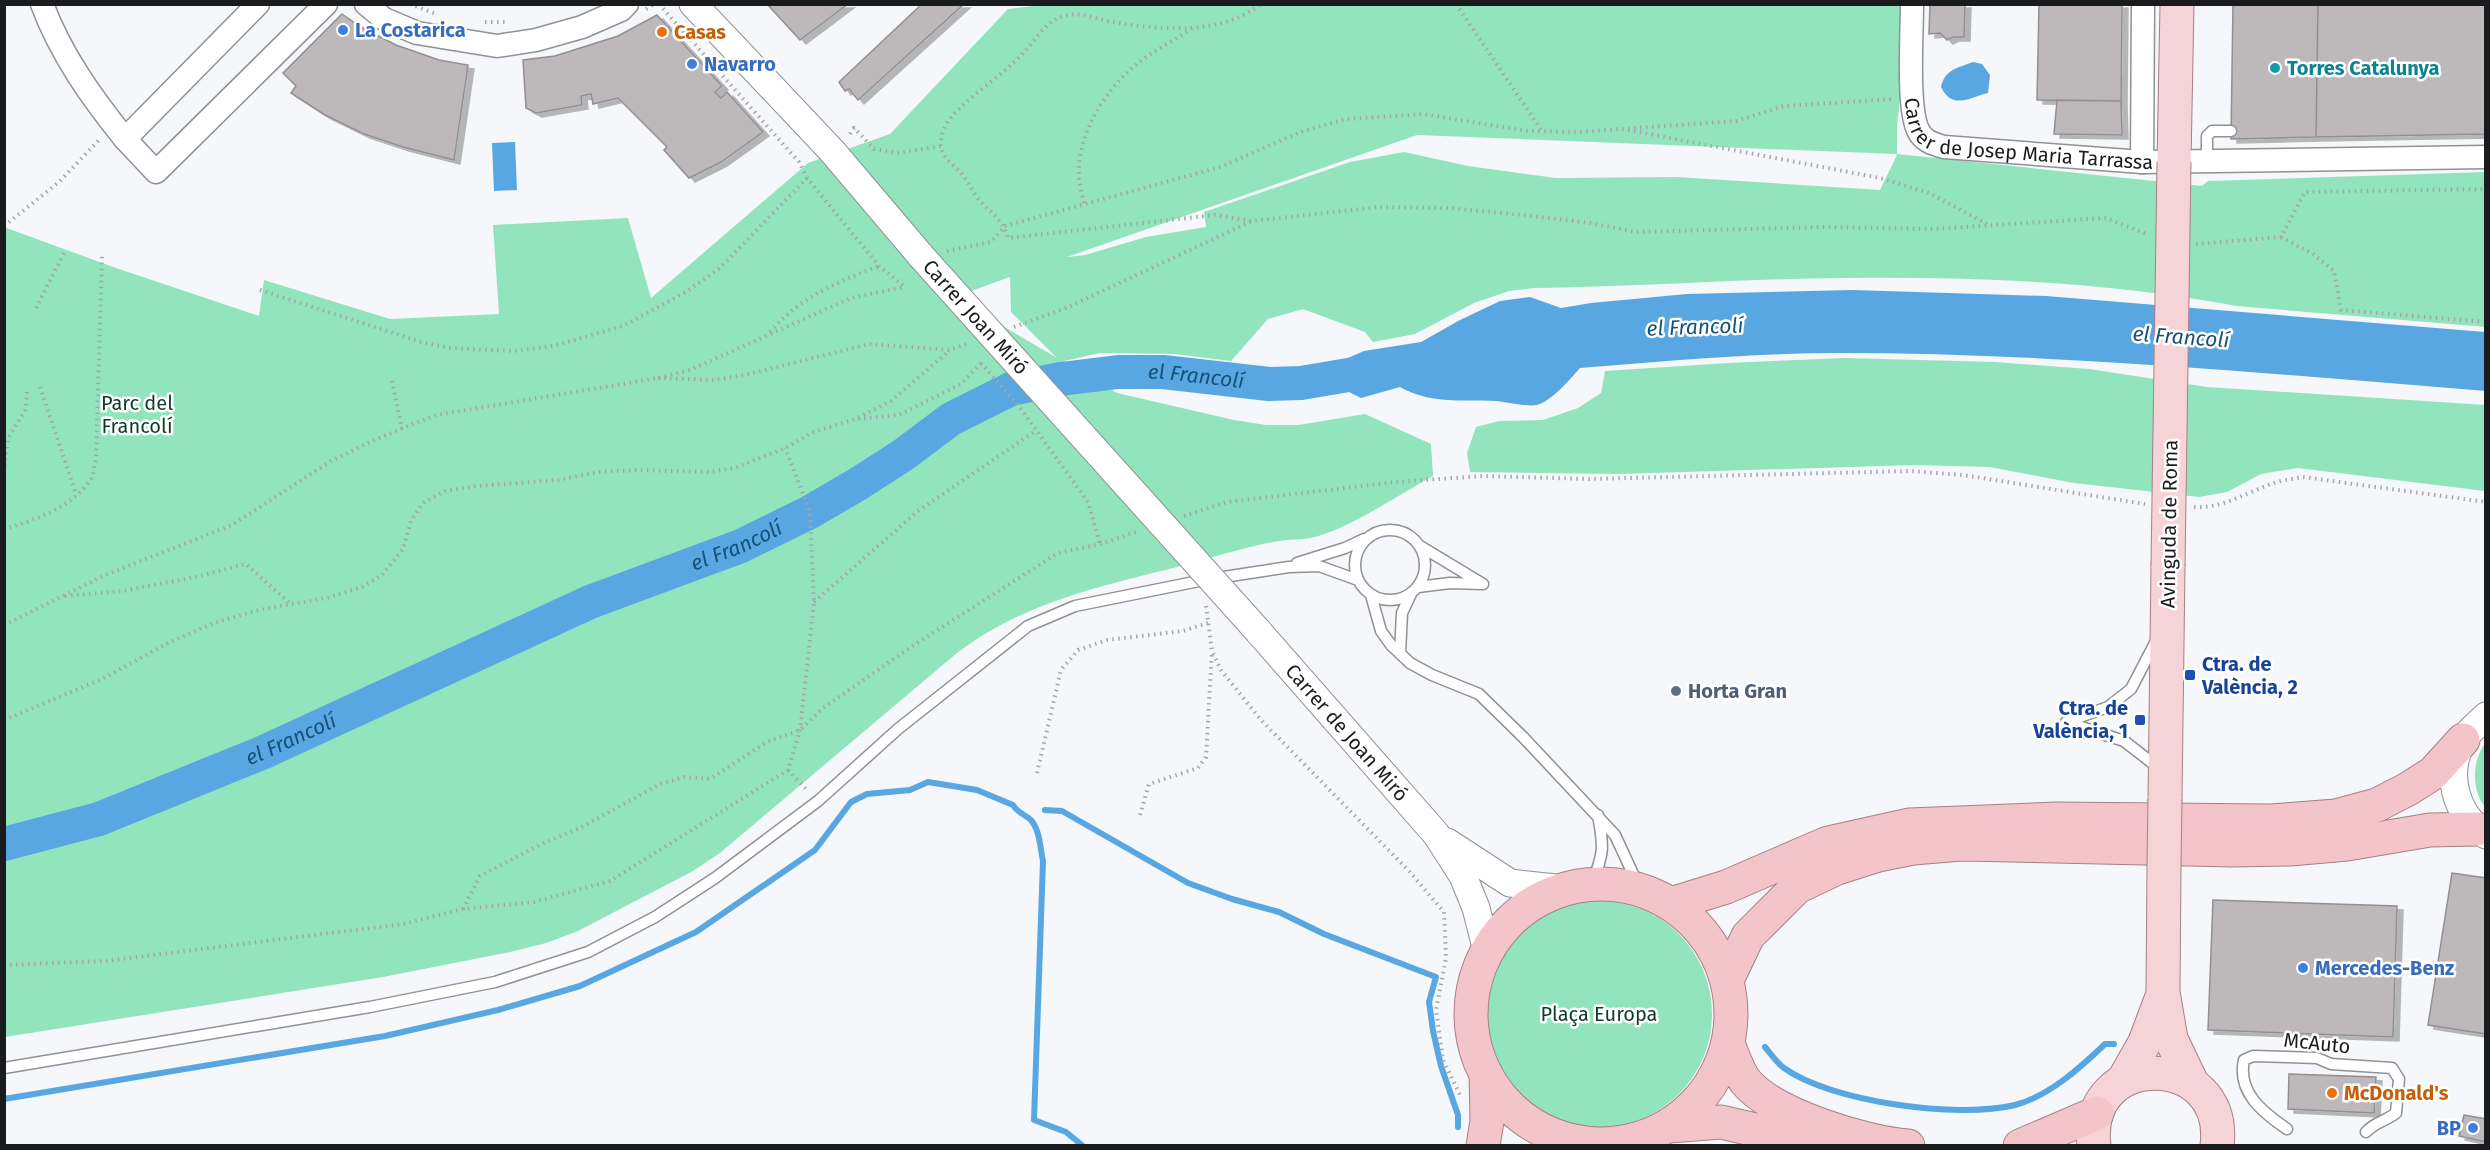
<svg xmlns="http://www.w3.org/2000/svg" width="2490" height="1150" font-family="'Fira Sans',sans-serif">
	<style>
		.green { fill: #92e4bd; fill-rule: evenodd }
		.water { fill: #58a7e2 }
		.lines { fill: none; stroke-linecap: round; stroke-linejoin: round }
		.stream { stroke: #58a7e2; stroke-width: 6 }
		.river { stroke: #58a7e2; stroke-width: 34 }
		.building { fill: #bdb9ba; stroke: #938f90; stroke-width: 1.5; filter: url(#shadow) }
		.service-casing { stroke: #8f9194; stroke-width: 13 }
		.minor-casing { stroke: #8f9194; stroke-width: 25 }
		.tertiary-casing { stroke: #8f9194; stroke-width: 29 }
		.primary-casing { stroke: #a58084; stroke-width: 35 }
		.trunk-casing { stroke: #a58084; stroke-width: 35 }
		.path { stroke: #a4a6a8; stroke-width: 4; stroke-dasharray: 1.5 4.5; stroke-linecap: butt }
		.service { stroke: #fff; stroke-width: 10 }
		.minor { stroke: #fff; stroke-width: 22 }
		.tertiary { stroke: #fff; stroke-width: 27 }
		.primary { stroke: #f6d3d7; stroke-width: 33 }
		.trunk { stroke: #f3c4ca; stroke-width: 33 }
		.tertiary-bridge-casing { stroke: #8f9194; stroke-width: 29; stroke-linecap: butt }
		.primary-bridge-casing { stroke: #a58084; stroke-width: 35; stroke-linecap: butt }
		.tertiary-bridge { stroke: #fff; stroke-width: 27 }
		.primary-bridge { stroke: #f6d3d7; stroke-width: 33 }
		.shop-dot { fill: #3f7fe0; stroke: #fff; stroke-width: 2 }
		.food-dot { fill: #e8710a; stroke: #fff; stroke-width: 2 }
		.culture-dot { fill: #0f9aa8; stroke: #fff; stroke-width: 2 }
		.transit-dot { fill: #1a4fb4; stroke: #fff; stroke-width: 2 }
		.service-dot { fill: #5c6f8a; stroke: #fff; stroke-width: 2 }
		.labels { text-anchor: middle; stroke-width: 5; stroke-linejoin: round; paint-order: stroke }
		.shop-label { font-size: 20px; font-weight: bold; fill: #366cbe; stroke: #fff; text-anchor: start }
		.food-label { font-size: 20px; font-weight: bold; fill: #c56008; stroke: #fff; text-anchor: start }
		.culture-label { font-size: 20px; font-weight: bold; fill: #0d838f; stroke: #fff; text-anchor: start }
		.street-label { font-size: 20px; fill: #1a1b1c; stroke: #fff }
		.park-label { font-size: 20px; fill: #0e3b29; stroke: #fff }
		.transit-label { font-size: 20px; font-weight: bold; fill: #164399; stroke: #fff; text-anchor: start }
		.service-label { font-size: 20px; font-weight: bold; fill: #4e5e75; stroke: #fff; text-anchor: start }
		.water-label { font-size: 21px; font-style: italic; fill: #165178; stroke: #fff }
	</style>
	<defs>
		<filter id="shadow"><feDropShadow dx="6" dy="4" stdDeviation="0" flood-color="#0004"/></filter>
	</defs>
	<rect width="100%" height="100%" fill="#f5f7fa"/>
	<path class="green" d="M1052,4h849v87l-4,34v29l305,32 6,-5 277,-9 1,155 -249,-21c-129,-24 -263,-30 -395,-28 -103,1 -206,9 -309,10l-24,3 -35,12 -59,31 -42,8 -8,-10 -62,-23 -35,10 -37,42 -56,-7 -75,-1 -36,8 53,32 117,27 32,5h33l66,-11 66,30 2,32c-33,18 -86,54 -122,62 -10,2 -21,1 -32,3 -35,6 -71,18 -106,27 -80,20 -157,37 -222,90l-231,195 -27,18 -115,60 -32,12 -36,9 -127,25 -378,60 -1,-810 109,40 146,49 5,-36 126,39 109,-5 -6,-89 135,-7 23,80 157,-135 82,-29 118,-125zM1417,135l479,19 1,1 -17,35 -203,-13 -121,1 -88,-12 -64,-14 -54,10 -146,50 2,15 -60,10 -61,18 -18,2zM1010,277l1,35 46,46 -66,-39 -20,-28z
		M1845,358l150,4 94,7 118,18 279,18 -1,86 -187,-23 -37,6 -34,18 -28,5 -125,-14 -84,-16 -76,-2 -294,9 -150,-2 -3,-19 9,-26 23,-6 44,-1 35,-12 23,-15 4,-22 123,-8z
		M2485,743v64c-14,-18 -13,-45 0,-64z
		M1486 1014a113 113 0 1 1 226 0a113 113 0 1 1-226 0Z"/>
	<path class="water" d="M1973,62l9,2 8,11 -2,18c-19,5 -36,17 -47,-6 4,-18 17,-19 32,-25z
		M515,142l2,48 -23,1 -2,-48z
		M1853,290l193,6 439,36 1,59c-216,-17 -431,-38 -647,-38 -87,0 -173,8 -259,15 -10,11 -28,33 -43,37 -9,2 -31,-3 -41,-4 -36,-2 -63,4 -96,-14l-39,11 -14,-7 -4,-31 21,-9 57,-9 39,-22 40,-19 30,-4 31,11 30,-5 96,-9z"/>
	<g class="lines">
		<path class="stream" d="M1045,810l17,1 126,72 44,16 47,13 45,22 112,43 -7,25 4,29 8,35 17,49v12
			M1765,1047c6,7 12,16 19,21 47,34 174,51 231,37 34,-9 65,-37 90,-61h9
			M4,1099l381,-63 113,-26 82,-24 116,-54 119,-82 36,-48 16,-8 43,-4 18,-8 49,8 36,15c4,8 12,9 18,15 9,11 9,27 12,41l-9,259 32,12 17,14"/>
		<path class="river" id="s1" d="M4,844l95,-25 165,-67 326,-150 151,-56 69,-34 48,-28 45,-29 48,-36 60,-30 50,-10 57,-7h45l106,12 32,-1 89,-15"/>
	</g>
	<path class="building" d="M767,4h81l-48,36z
		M922,4h42l-106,96 -9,-11 -4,2 -6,-9z
		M1930,4h35l-1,33h-11l-6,3 -7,-7 -11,1z
		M2039,4h83l-1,97 -84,-1z
		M2233,4h85l-2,133 -85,2z
		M2318,4h168v130l-170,3z
		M342,14l17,12 37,19 43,15 29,5 -14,95 -51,-13 -39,-13 -39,-19 -34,-22 5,-7 -13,-13z
		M657,15l65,71 -7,6 6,6 6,-6 36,40 -42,30 -32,16 -25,-28 3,-3 -49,-49 -25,6 -2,-10 -10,2 1,9 -46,8 -10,-5 -3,-48 32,-4 63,-20z
		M2057,100l64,1 1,34 -68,-1z
		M2452,873l34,5v156l-58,-9z
		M2213,900l184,6 -4,131 -185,-7z
		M2289,1074l87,3 -2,36 -86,-4z
		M2464,1115l22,4v23l-27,-6z"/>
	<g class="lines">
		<defs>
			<path id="service" d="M2207,162v-26l5,-5h19
				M1355 565a35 35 0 1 1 70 0a35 35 0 1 1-70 0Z
				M1420,546l63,38
				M1297,563l48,-15 19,-9
				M1418,587l32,-4 33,1
				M1371,595l10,36 10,14 19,18 22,12 47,19 44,43 92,98 25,54
				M1400,653l2,-40 9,-19
				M2066,722l42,-15 23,-18 25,-48
				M2066,722l58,19 36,28
				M1592,884c12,-31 12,-37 6,-69
				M4,1068l366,-61 125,-25 93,-30 67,-35 60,-39 103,-77 80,-72 130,-103 47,-20 129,-26 85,-13 30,-1 39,14
				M2287,1129c-25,-17 -50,-37 -43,-69l9,-4 64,2 14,6 61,4 7,11 -3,34c-10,8 -21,9 -30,19"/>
			<g id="minor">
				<path d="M42,4c19,51 50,94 83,135"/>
				<path d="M258,4l-133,135 31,33 170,-168"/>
				<path d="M366,4l18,15 33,14 80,13 39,-6 46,-13 39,-17 6,-6"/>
				<path id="s2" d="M1912,4c0,30 -5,103 6,126 5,11 15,14 26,17l198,15 344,-5"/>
				<path d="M2142,162l1,-158"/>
			</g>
			<g id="tertiary">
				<path d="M693,4l139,147 89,105"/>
				<path id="s3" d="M1258,631l178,203 27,42 13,32 11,43"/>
				<path d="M2486,716c-8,8 -17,15 -23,24 -19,33 -8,74 23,95"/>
				<path d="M1447,842l63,41 55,6"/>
			</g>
			<path id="primary" d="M2174,162l3,-158
				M2165,799l3,-233
				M2164,866l-1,126 8,47 22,46
				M2123,1081l22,-39 18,-48
				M2094,1146c-12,-98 135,-96 123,0"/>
			<path id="trunk" d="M1471 1014a130 130 0 1 1 260 0a130 130 0 1 1-260 0Z
				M1671,904l55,-17 102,-44 81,-18 147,-6 215,2 65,-5 41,-11 31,-16 25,-16 30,-33
				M1727,980l21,-44 49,-49 40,-19 41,-13 35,-7 48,-4 272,6 57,-1 57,-5 83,-14 47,-1
				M1728,1044c5,11 10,28 18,38 28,33 119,61 162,64
				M1669,1126l52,-4 56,13 31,11
				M1483,1146l4,-25 -1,-47
				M2020,1146l77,-33"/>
		</defs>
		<use href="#service" class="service-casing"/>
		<use href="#minor" class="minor-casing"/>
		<use href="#tertiary" class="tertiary-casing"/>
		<use href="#primary" class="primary-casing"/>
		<use href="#trunk" class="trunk-casing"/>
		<path class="path" d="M410,4l26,10
			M659,4l140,158 8,16 72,88 25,20
			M1456,4l86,127
			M646,9l8,-5
			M485,22h22
			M1628,130l252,48 49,15 58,31
			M850,134l4,-6 20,21 23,4 45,-7
			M1084,203c-2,-9 -5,-19 -5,-28 -2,-41 27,-87 59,-112 17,-13 37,-23 55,-35
			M1251,221l-36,-6 -207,23c-5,-20 -20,-26 -32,-42 -5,-8 -9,-16 -15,-23 -5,-6 -15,-13 -18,-20 -5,-11 0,-26 7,-34 19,-24 53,-43 74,-67 14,-14 23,-34 44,-37 15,-3 30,5 45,7 49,8 106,14 148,-18
			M4,226l55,-44 42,-44
			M2281,237l32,17 21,17 7,39 145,12
			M2196,244l85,-7 24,-45 181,-3
			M947,251l44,-9 14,-16 215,-59 83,-36 43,-12 77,-5 105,17 50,1 158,-11 48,-15 110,-7
			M260,290l161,52 28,6 64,3 40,-5 70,-20 63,-34 34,-24 87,-90
			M36,308l29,-57
			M1014,327l52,-19 186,-87 126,-14 71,1 74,7 67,8 45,9 189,-5 108,2 173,-11 42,16
			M770,332c30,-35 67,-50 109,-66
			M981,363l40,46 67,93 12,42
			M658,378l56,2 31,-5 124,-31 80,6 21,-7
			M392,381l10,48
			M40,387l36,107
			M858,419l41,-4 62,-31 20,-21
			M4,472l4,-34 18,-29 1,-19
			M2194,507c27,2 52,-14 77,-23 10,-4 22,-5 32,-7l183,25
			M1184,516l43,-14 168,-20 88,-6 106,3 321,-8 53,4 182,29
			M4,529c31,-9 69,-22 87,-50 3,-5 3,-13 5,-19l6,-205
			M65,596l58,-5 77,-15 46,-12 46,41
			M814,602l104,-91 119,-81
			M1206,606l6,45 9,19 39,49 149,152 35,41 2,46 -10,52 7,50 17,35
			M4,625l99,-49 129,-51 99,-64 39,-19 40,-17 27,-10 29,-5 192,-32 32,-8 161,-72 53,-11
			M4,720l98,-41 66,-36 46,-20 45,-13 67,-12 36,-11 20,-12 21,-26 8,-28 12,-18 22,-12 32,-5 81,-6 40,-8 40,-2 71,2 26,-4 50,-20 26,-15 44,-14 36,-18 58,-50
			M788,770l20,21
			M1037,773l24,-103 17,-20 29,-10 76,-9 25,-8
			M1140,815l9,-31 49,-16 8,-11 6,-106
			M463,909l17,-33 61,-32 39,-16 80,-44 24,-7 26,2 57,-37 33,-12 23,-22 88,-61 147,-94 42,-9 40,-13
			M4,965l101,-4 298,-37 60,-15 71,-7 76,-21 178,-111 12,-40 14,-128 -4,-90 -25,-64"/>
		<use href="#service" class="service"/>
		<use href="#minor" class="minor"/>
		<use href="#tertiary" class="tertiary"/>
		<use href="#primary" class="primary"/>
		<use href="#trunk" class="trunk"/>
		<defs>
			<g id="tertiary-bridge">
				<path id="s4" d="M921,256l337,375"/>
			</g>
			<path id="primary-bridge" d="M2168,566l6,-404
				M2164,866l1,-67"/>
		</defs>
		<use href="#tertiary-bridge" class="tertiary-bridge-casing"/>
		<use href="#primary-bridge" class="primary-bridge-casing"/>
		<use href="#tertiary-bridge" class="tertiary-bridge"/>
		<use href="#primary-bridge" class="primary-bridge"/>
	</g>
	<g class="shop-dot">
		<circle cx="343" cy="30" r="6"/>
		<circle cx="692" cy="64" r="6"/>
		<circle cx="2303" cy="968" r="6"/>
		<circle cx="2473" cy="1128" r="6"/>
	</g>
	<g class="food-dot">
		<circle cx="662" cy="32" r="6"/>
		<circle cx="2332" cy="1093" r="6"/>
	</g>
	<circle class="culture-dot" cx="2275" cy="68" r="6"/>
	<g class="transit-dot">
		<rect x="2184" y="669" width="12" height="12" rx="3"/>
		<rect x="2134" y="714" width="12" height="12" rx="3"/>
	</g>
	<circle class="service-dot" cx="1676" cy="691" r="6"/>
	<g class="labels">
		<g class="shop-label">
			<text x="355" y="37">La Costarica</text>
			<text x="704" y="71">Navarro</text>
			<text x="2315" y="975">Mercedes-Benz</text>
			<text x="2461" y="1135" text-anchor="end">BP</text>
		</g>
		<g class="food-label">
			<text x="674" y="39">Casas</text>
			<text x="2344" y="1100">McDonald's</text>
		</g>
		<g class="culture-label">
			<text x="2287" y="75">Torres Catalunya</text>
		</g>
		<g class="street-label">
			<text dy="7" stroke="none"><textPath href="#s2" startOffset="231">Carrer de Josep Maria Tarrassa</textPath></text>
			<text dy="7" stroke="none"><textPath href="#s4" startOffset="82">Carrer Joan Miró</textPath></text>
			<text transform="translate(2169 524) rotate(-89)" y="7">Avinguda de Roma</text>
			<text dy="7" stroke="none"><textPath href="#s3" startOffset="135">Carrer de Joan Miró</textPath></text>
			<text transform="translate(2317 1043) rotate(6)" y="7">McAuto</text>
		</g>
		<g class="park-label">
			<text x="137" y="410">Parc del<tspan x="137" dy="23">Francolí</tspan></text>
			<text x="1599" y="1021">Plaça Europa</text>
		</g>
		<g class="transit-label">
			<text x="2202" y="671">Ctra. de<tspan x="2202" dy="23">València, 2</tspan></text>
			<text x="2128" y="715" text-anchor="end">Ctra. de<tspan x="2128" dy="23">València, 1</tspan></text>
		</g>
		<g class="service-label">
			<text x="1688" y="698">Horta Gran</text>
		</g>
		<g class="water-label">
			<text transform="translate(1695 327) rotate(-2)" y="7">el Francolí</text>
			<text transform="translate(2181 337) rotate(4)" y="7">el Francolí</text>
			<text dy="7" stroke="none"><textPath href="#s1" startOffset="1296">el Francolí</textPath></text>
			<text dy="7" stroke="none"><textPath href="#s1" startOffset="792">el Francolí</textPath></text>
			<text dy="7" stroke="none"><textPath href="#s1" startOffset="306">el Francolí</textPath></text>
		</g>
	</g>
	<rect width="2490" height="1150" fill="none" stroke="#1a1b1c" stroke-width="12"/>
</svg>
